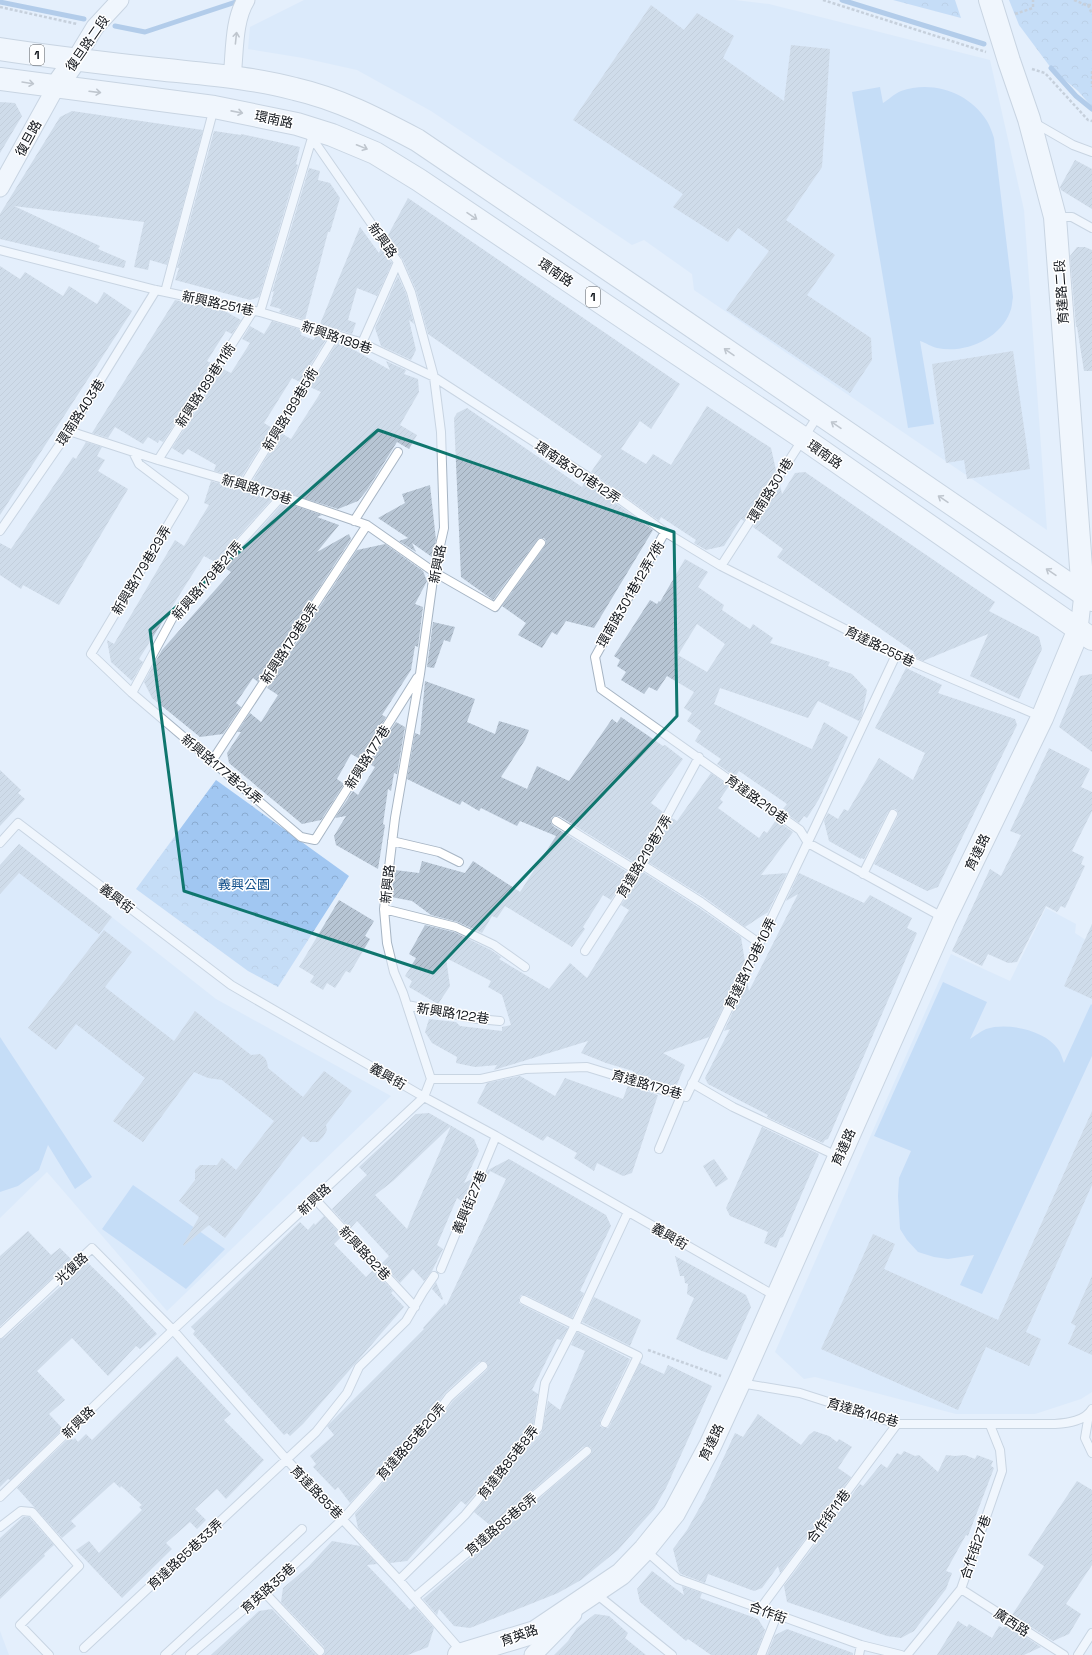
<svg xmlns="http://www.w3.org/2000/svg" width="1092" height="1655" font-family="'Space Grotesk','Noto Sans TC',sans-serif">
	<style>
		.built { fill: #d1e4fa }
		.park { fill: url(#park-crowns) }
		.pitch { fill: #a1c7f2 }
		.lines { fill: none; stroke-linecap: round; stroke-linejoin: round }
		.stream { stroke: #77a3d4; stroke-width: 5 }
		.building { fill: url(#building-hatch); fill-rule: evenodd }
		.lane-casing { stroke: #a7b5c4; stroke-width: 10 }
		.street-casing { stroke: #a7b5c4; stroke-width: 19 }
		.secondary-casing { stroke: #a7b5c4; stroke-width: 24 }
		.primary-casing { stroke: #a7b5c4; stroke-width: 24 }
		.path { stroke: #a3acb7; stroke-width: 2.5; stroke-dasharray: 3 2; stroke-linecap: butt }
		.lane { stroke: #fff; stroke-width: 8 }
		.street { stroke: #fff; stroke-width: 17 }
		.secondary { stroke: #fff; stroke-width: 22 }
		.primary { stroke: #fff; stroke-width: 22 }
		.oneway { stroke: #939598 }
		.marked { fill: none; stroke: #0f766e; stroke-width: 3; stroke-linejoin: round }
		.labels { text-anchor: middle; stroke-width: 3; stroke-linejoin: round; paint-order: stroke }
		.shield { fill: #fff; stroke: #575a5e; stroke-width: 1 }
		.shield-label { font-size: 12px; font-weight: bold; fill: #0f1319 }
		.street-label { font-size: 13px; fill: #0f1319; stroke: #fff }
		.park-label { font-size: 13px; fill: #11508c; stroke: #fff }
	</style>
	<defs>
		<pattern id="park-crowns" width="20" height="18" patternUnits="userSpaceOnUse"><rect width="20" height="18" fill="#a1c7f2"/><path d="M2 6a3 3 0 1 1 6 0M12 15a3 3 0 1 1 6 0" fill="none" stroke="#89aacf"/></pattern>
		<pattern id="building-hatch" width="6" height="6" patternUnits="userSpaceOnUse"><rect width="6" height="6" fill="#b7c5d4"/><path d="M-1 1l2-2M0 6l6-6M5 7l2-2" fill="none" stroke="#9ca8b5"/></pattern>
	</defs>
	<rect width="100%" height="100%" fill="#e4effc"/>
	<path class="built" d="M304,0h431l34,4 221,56 34,150 23,320 -353,-240 -2,-16 -48,-34 -12,5 -201,-134 -74,-41 -54,-12 -55,-9 2,-22z
		M19,844l197,155 175,97 -224,215 -120,-139 -47,46v-353z
		M1046,908l30,16 -1,9 17,11v448l-11,7 -46,15h-79l-141,-37 -11,2 -29,-27 176,-398 59,27z
		M0,1631l9,24h-9z"/>
	<path class="park" d="M893,0h62l6,18z
		M1009,0h83v107l-14,-16 -27,-23 -32,-43z
		M216,780l133,96 -71,111 -30,-16 -112,-82z"/>
	<path class="pitch" d="M880,87l3,16c5,-3 11,-9 18,-12 31,-11 68,1 86,30 3,5 5,11 7,17l19,159c-1,5 -1,11 -3,15 -10,27 -45,42 -73,36 -5,-1 -11,-5 -17,-7l14,83 -26,4 -56,-336z
		M943,982l44,20 -17,37c5,-3 11,-8 16,-10 21,-7 59,1 72,20 3,4 4,9 6,14l27,-59 1,1v51l-110,238 -22,-9 14,-30 -26,4 -14,-2 -16,-5 -11,-12 -7,-11 -2,-33 1,-18 12,-27 -37,-15z
		M0,1037l92,140 -17,12 -27,-44 -9,25 -21,16 -18,6z
		M133,1185l92,64 -39,40 -84,-60z"/>
	<g class="lines">
		<path class="stream" d="M842,0l142,44
			M0,2l84,17
			M115,26l30,6 91,-30
			M1051,68l25,28 16,13"/>
	</g>
	<path class="building" d="M651,5l33,25 13,-17 37,23 -11,22 61,43 7,-56 39,4 -8,118 -36,53 49,35 -28,40 64,43 1,22 -22,33 -124,-83 43,-59 -31,-23 -10,14 -55,-35 10,-13 -110,-74z
		M0,102l15,1 7,13 -22,37z
		M72,111l131,19 -36,135 -17,-5 -2,10 -14,-3 10,-45 -130,-16 86,40 -2,3 28,12 -2,7 -124,-29v-25l60,-97z
		M214,131l27,4v-1l59,13 -4,17 2,1 -39,132 -9,3 -75,-20 4,-12h-2z
		M1075,160l17,9v40l-31,-19 -1,-3z
		M309,168l11,3 -2,9 12,3 10,15 -10,34h-2l-23,88 -26,-8 2,-3 -11,-3 4,-15 -2,1z
		M408,198l272,186 -29,45 -11,-8 -19,28 25,15 7,-10 18,11 36,-59 64,42 5,22 -32,51 -3,-2 -17,27 -18,4 -12,-7 2,-3 -35,-23 -2,4 -68,-49 11,-16 -174,-122 -12,-44 -13,-30 -16,-23z
		M360,227l19,26 2,-5 11,15 -15,33 -20,-8 -9,32 8,3 -4,11 -32,-10z
		M1077,247h8l7,3v121h-8l-7,-44h-1l-6,-71z
		M0,266l20,13 5,-7 38,24 6,-10 28,18 7,-12 28,19 -132,204z
		M398,276l8,18 8,30 -5,-4 7,30 -5,10 -30,-14 -6,-18z
		M175,300l48,10 18,10 -9,14 -6,-3 -19,30 6,3 -50,78 -4,-2 -1,3 -10,-6 -5,7 -28,-17 -7,11 -16,-5z
		M272,321l30,9 -1,5 13,5 2,-6 11,4 -27,44 -8,-4 -28,45 8,5 -31,50 -27,-7 2,-6 -28,-16 -5,6 -11,-7 51,-79 8,4 19,-30 -8,-4 8,-13 14,8z
		M338,341l10,3 -1,2 43,24 -4,-9 20,9 -2,4 14,5 1,13 -19,33 17,10 -8,14 -12,-7 -30,48 -9,11 -20,8 -86,-27 29,-49 10,6 30,-47 -11,-5z
		M1013,351l17,118 -63,10 -3,-19 -18,3 -14,-99z
		M467,408l115,79 3,-5 5,3 63,45 -59,98 -28,-7 -9,14 -5,-3 -10,16 -24,-13 8,-12 -24,-17 43,-60 1,-5 -2,-3h-5l-2,2 -44,60 -32,-23 -7,-159 3,-5z
		M86,442l16,5 -5,9 8,4 -7,11 30,18 -69,116 -36,-20 -2,4 -21,-14v-32l11,6 62,-92 3,2z
		M805,472l190,130 -6,9 50,26 3,12 -23,50 -49,-23 18,-42 -65,27 -11,-5 2,-4 -137,-95 6,-8 -30,-22 27,-42 2,9 13,-21z
		M211,481l61,18 -57,63 -11,-6 -65,103 4,3 -11,19 -21,-19 -4,-22 7,4 61,-104 9,6 25,-41 -5,-2z
		M430,485l6,55 -4,17 -20,-14 4,9 -17,-11 9,-3 -30,-20 27,-15 -3,-9z
		M284,502l38,13 -5,2 22,8 -22,27 32,-18 2,5 -93,143 -5,-4 -17,25 5,4 -18,27 -23,3 -48,-39 -8,-16 18,-32 69,-78 -6,-4z
		M385,544l38,27 4,10 -12,23 8,3 -5,40 -3,-1 -4,24 -29,45 4,2 -26,42 -9,-5 -14,25 7,5 -23,36 -19,4 -73,-61 -2,-10 14,-21h-4l13,-19 11,9 17,-27 -11,-7 90,-138z
		M685,559l23,13 -10,15 26,18 -2,5 28,19 3,-5 20,14 -3,5 60,19 -2,4 24,8 15,16 -5,25 -3,6 -41,-20 -10,17 -88,-30 -6,16 98,45 12,-27 24,15 -29,62 -12,19 -3,-2 -5,7 -17,-13 5,-6 -48,-33 -4,6 -18,-13 4,-5 -26,-18 6,-10 -14,-10 5,-8 -8,-5 10,-16 -27,-16 -10,15 -8,-4 -5,7 -23,-14 5,-8 -9,-6 3,-6 -6,-4 36,-56 7,4 2,-3 1,1zM697,624l28,20 -18,28 -29,-17z
		M433,622l22,5 -5,15 -6,-2 -10,28 -7,-1z
		M907,666l2,1 -3,1 36,17 -4,8 77,26 2,6 -79,162 -11,4 -53,-27 24,-48v-3l-2,-4h-4l-4,3 -24,47 -3,-1v1l-32,-18 -5,-20 4,-8 10,6 6,-10 4,2 31,-53 34,22 12,-27 -50,-25z
		M1092,674v78l-33,-25 21,-51z
		M425,681l50,18 -8,23 28,12 4,-13 30,9 -4,10 -24,37 26,12 10,-23 32,15 43,-62 5,4 4,-6 42,29 2,-1 18,14 -32,44 12,9 -28,51 -76,-47h-5l-3,2v5l2,3 76,47 -18,27 -8,-5 -20,32 2,2 -13,18 -67,-41 -8,12 -5,-2 -10,17 -24,-11 -27,-7 -19,-14 -21,-4 4,-27 24,3 3,-12 43,12 8,-12 47,31 36,-56 -36,-15 -3,5 -36,-18 -2,3 -17,-10 -2,4 -53,-26 8,-46 5,2z
		M396,722l9,5 -8,47 -3,-1 -3,18 -3,-2 -5,35 2,1 -7,44 -42,-24 -2,-9 12,-20 -11,2 18,-27 5,4 17,-28 -6,-3z
		M1049,748l41,21 -9,18 11,5v19l-20,40 12,6 -3,7 4,2 -20,42 -4,-2 -4,6 -11,-6 -29,56 -9,1 -20,-9 -6,12 -30,-15 38,-82 11,7 20,-41 -11,-4z
		M0,770l21,20 -3,3 7,6 -25,27z
		M711,773l18,13 -9,13 3,3 -5,6 41,30 5,-7 3,2 9,-13 17,12 -32,43 26,-2 -19,39 -23,15 -41,-30 -56,-35 24,-44 5,3z
		M19,844l93,73 -13,17 -80,-61 -19,21v-29z
		M643,872l55,35 43,30 4,25 -36,75 -46,16 22,12 -9,22 -13,-2 -31,-10 1,-4 -27,-8 -25,-10 7,-12 -94,29 3,-5 -22,2 -19,-4 1,-6 -25,-14 -7,-11 4,-13 27,3 4,4 42,5v-4l9,-2 -9,-30 -14,-8 3,-6 -45,-23 4,28 -12,18 -29,-17 3,-6 -7,-5 11,-18 -7,-4 16,-29 29,7 37,18 10,7 -2,2 50,30 21,-26 17,15 42,-68 -8,-5z
		M799,873l65,30 6,-8 42,23 -5,10 10,5 -89,206 -3,1 -2,3 -56,-26 1,-2 -60,-31 -3,-6 25,-49 -6,2 23,-50 2,10 49,-97 -12,7z
		M339,900l35,21 -9,15 5,3 -20,34 -4,-2 -11,17 -8,-5 -4,7 -13,-8 4,-6 -15,-9z
		M1092,924v75l-28,-13z
		M104,930l28,22 -27,35 69,54 21,-30 56,44 9,-1 5,4 2,4 1,6 35,29 21,-26 28,20 -26,34 1,5 -4,7 -5,5h-8l-7,-6 -78,102 -16,-13 -25,21 -1,-1 16,-28 -20,-16 16,-21v-10l5,-5h17l5,-7 14,12 38,-49 -52,-41 -14,-2 -14,-6 -51,70 -30,-21 32,-43 -69,-54 -20,26 -28,-22z
		M520,1076l35,20 10,-18 58,21 5,-14 30,10 -26,78 -9,3 -26,-13 -3,8 -20,-13 3,-5 -30,-17 -4,5 -66,-38 10,-20z
		M1092,1111v74l-66,147 15,7 -12,27 -43,-19 -28,63 -137,-61 52,-115 22,10 -11,25 114,51z
		M429,1113l45,26 5,12 -15,32 8,-4 -9,23 -6,-4 -20,47 6,4 -11,22 -8,10 -11,-12 -13,14 -18,-20 7,-7 -32,-35 -7,8 -18,-20 35,-34 -8,-8 57,-53zM451,1126l-38,88 -6,15 -32,-34 18,-14z
		M762,1127l57,27 -36,83 -3,1 -4,10 -12,-5 4,-11 -38,-16 -4,-8z
		M509,1159l97,56 5,11 -31,65 4,2 -12,25 -46,-23h-5l-2,3v5l3,2 46,23 -7,12 -4,-1 -25,51 6,4 -5,32 -67,79 -5,-4 -54,60 -17,2 -32,-35 -3,-14 84,-94 14,-19 34,-31 1,-3 -1,-4 -3,-2 -5,1 -34,31 -14,20 -81,90 -12,-16 -3,3 -22,-23 3,-3 -6,-8 24,-21 -7,-9 97,-97 -1,-1 22,-25 1,3 60,-127 -16,-8 -9,16 7,-17z
		M714,1159l14,20 -12,8 -13,-21z
		M324,1216l18,20 -8,8 32,33 7,-7 20,21 -2,2 13,14 -101,117 -13,12 -3,-3 -3,2 -91,-101 2,-3 -4,-4 109,-105 8,8 6,-7 1,2z
		M28,1231l23,24 9,-7 12,12 -72,66v-70z
		M675,1256l71,39 5,12 -24,53 -25,-9 -26,-12 18,-41 -7,-4 1,-10 -3,-1 -1,-7h-4z
		M87,1262l35,34 35,38 -17,15 -4,-3 -28,30 -36,-38 -35,33 28,29 -16,14 14,15 -53,51 -2,-1 -8,8v-148l4,-1z
		M1092,1276v79l-24,-11 8,-18 -5,-3z
		M436,1282l7,17 -1,1 -10,-11z
		M594,1297l47,23 -11,26 -48,-24z
		M577,1332l53,27 -30,62v5l3,2h5l2,-3 30,-62 24,11 4,-9 44,21 -46,102 -12,21 -36,41 -37,30 -23,13 -88,35 -16,-2 -15,-17 -2,6 -14,-16 169,-146 -1,-6 -5,-1 -3,1 -92,79 -17,-14 68,-80 6,-31 12,9 25,-59 -14,-6z
		M177,1356l54,58 -7,6 40,40 -38,39 -9,-10 -22,20 11,11 -9,9 -7,-7 -24,21 6,6 -50,49 -46,-48 13,-9 10,12 43,-43 -3,-3 3,-2 -21,-19 -1,2 -6,-6 -43,39 5,5 -14,12 -45,-50 53,-51 3,3 2,-2 3,4 8,-8 6,6z
		M758,1414l43,31 8,-10 5,-4 15,5 8,6 2,-3 13,8 -14,21 13,9 -71,96 -2,-7 -16,22 -8,3 -46,-17 -3,9 -24,-9 -2,-2 -6,-23 14,-19 18,-32 30,-65 8,4z
		M904,1451l11,5 4,-1 19,17 8,-17 9,1 10,-1 10,4 2,-4 16,6 -2,5 3,2 -26,68 -2,-1 -20,36 6,2 -6,16 -32,42 -13,7 -14,-2 -100,-34 -3,-16 76,-102 3,2 18,-22 6,4 10,-15 4,2z
		M1077,1481l15,9v75l-26,39 15,10 -12,20 -16,7 -41,-26 32,-49 -16,-11z
		M23,1517h6l25,28 -10,9 1,2 -45,43v-61z
		M332,1541l28,5 17,18 -10,1 43,45 4,-4 20,22 -6,19 -20,8h-84l1,-3 -1,-5 -43,-45 2,-14 26,-22z
		M652,1571l32,24 -2,-9 20,7 -2,5 58,21 7,11 -9,25h-45l-23,-16 -2,2 -46,-39 -3,-13z
		M272,1609l44,46h-105l48,-44z
		M595,1614l14,2 19,17 -3,5 21,17h-92l14,-14 9,-13z
		M958,1621l9,6 2,-3 23,14 7,-12 4,2 3,-4 35,23 -17,8h-87z
		M787,1629l66,24v2h-86l8,-20z"/>
	<g class="lines">
		<defs>
			<path id="lane" d="M1033,122l40,23 19,7
				M1056,217h16l20,11
				M0,250l156,40 104,22 100,30 74,35 159,103 72,52 56,34 175,89 146,62
				M165,292l49,-184
				M260,312l52,-174
				M362,343l36,-81
				M69,431l89,29 124,36 85,29 67,47 61,35 46,-64
				M133,452l6,12 45,34 -93,156 41,39 169,144 14,3 102,-162
				M158,460l95,-149
				M244,484l92,-150
				M354,521l44,-69
				M0,531l69,-100 87,-141
				M665,532l-70,125 6,32 199,141 8,13 136,75
				M721,566l98,-152
				M132,693l41,-76 109,-121
				M212,761l155,-236
				M556,821l81,50
				M392,841l47,11 20,10
				M0,843l18,-20 213,162 193,112 72,39 281,161
				M641,864l60,38 58,41
				M863,874l30,-60
				M384,909l72,18 38,18 31,22
				M585,951l56,-87 58,-107
				M407,1005l71,14 22,2
				M431,1079h50l44,-10 62,-2 75,23 20,4 4,3 130,-272 80,-170
				M692,1083l41,24 106,50
				M659,1149l23,-55
				M315,1199l100,108
				M441,1269l55,-133
				M524,1300l114,56 -33,67
				M0,1334l92,-86 81,82 114,130 112,120 63,72
				M740,1383l60,10 97,31h158c13,-1 30,-3 37,-15
				M1089,1414l-4,24 7,15
				M0,1497l173,-167 251,-233 7,-18 -28,-86 -9,-21 -7,-29 -3,-34 11,-91 25,-144 14,-102 10,-44 -3,-96 -7,-55 -23,-85 -13,-30 -86,-124 -5,-5
				M0,1527l21,-16 11,1 47,54 -59,59 29,30
				M645,1550l33,29 183,66 40,10
				M399,1580l66,-65 73,-87 7,-45 30,-58 53,-113
				M961,1589l103,66
				M264,1592l56,59
				M595,1593l77,62
				M415,1597l172,-146
				M760,1609l137,-185
				M84,1648l232,-216 31,-39 12,-26 47,-46 17,-29 11,-16
				M165,1655l137,-126
				M190,1655l79,-67 74,-69 92,-103 14,-19 34,-31
				M761,1655l16,-40
				M859,1655l2,-10
				M907,1655l54,-66 41,-118 -2,-21 -10,-25
				M1078,1655l14,-22"/>
			<path id="street" d="M75,60l20,-33 25,-27
				M232,77c3,-24 1,-56 14,-77
				M0,188l56,-101
				M1079,629l4,-35
				M533,1655l40,-41"/>
			<path id="secondary" d="M990,0l19,61 20,58 26,98 28,377
				M56,87l19,-27
				M459,1655l76,-23 86,-58 24,-25 29,-36 36,-67 29,-63 206,-465 97,-200 37,-89"/>
			<path id="primary" d="M0,49c52,8 104,14 157,20 46,5 93,8 138,20 44,10 82,30 122,51l226,153 449,307
				M0,79l214,28 83,17 35,11 43,18 44,27 208,140 176,118 289,201"/>
		</defs>
		<use href="#lane" class="lane-casing"/>
		<use href="#street" class="street-casing"/>
		<use href="#secondary" class="secondary-casing"/>
		<use href="#primary" class="primary-casing"/>
		<path class="path" d="M823,0l163,52
			M1074,0l12,5h6
			M1088,5l4,9
			M0,7l77,17
			M1015,14l18,-6v-8
			M1032,69l13,4 43,47 4,1
			M1092,71v16
			M648,1350l73,26"/>
		<use href="#lane" class="lane"/>
		<use href="#street" class="street"/>
		<use href="#secondary" class="secondary"/>
		<use href="#primary" class="primary"/>
	</g>
	<defs><path id="oneway-shaft" d="M-6 0H5M1.5-3L5.5 0L1.5 3" fill="none" stroke-width="1.6" stroke-linecap="round" stroke-linejoin="round"/></defs>
	<g class="oneway">
		<use href="#oneway-shaft" transform="translate(236 38) rotate(-84)"/>
		<use href="#oneway-shaft" transform="translate(28 83) rotate(9)"/>
		<use href="#oneway-shaft" transform="translate(95 92) rotate(7)"/>
		<use href="#oneway-shaft" transform="translate(237 112) rotate(11)"/>
		<use href="#oneway-shaft" transform="translate(362 147) rotate(22)"/>
		<use href="#oneway-shaft" transform="translate(472 216) rotate(34)"/>
		<use href="#oneway-shaft" transform="translate(729 352) rotate(-145)"/>
		<use href="#oneway-shaft" transform="translate(836 425) rotate(-146)"/>
		<use href="#oneway-shaft" transform="translate(943 499) rotate(-146)"/>
		<use href="#oneway-shaft" transform="translate(1051 572) rotate(-146)"/>
	</g>
	<path d="M0 0H1092V1655H0ZM378,430l296,102 3,184 -244,257 -249,-82 -34,-261z" fill="#e4effc" fill-opacity=".55" fill-rule="evenodd"/>
	<path class="marked" d="M378,430l296,102 3,184 -244,257 -249,-82 -34,-261z"/>
	<g class="labels">
		<g class="shield">
			<rect x="30" y="45" width="14" height="20" rx="3"/>
			<rect x="586" y="287" width="14" height="20" rx="3"/>
		</g>
		<g class="shield-label">
			<text x="37" y="59">1</text>
			<text x="593" y="301">1</text>
		</g>
		<g class="street-label">
			<text transform="translate(87 43) rotate(-55)" y="5">復旦路二段</text>
			<text transform="translate(274 119) rotate(12)" y="5">環南路</text>
			<text transform="translate(28 138) rotate(-61)" y="5">復旦路</text>
			<text transform="translate(383 240) rotate(55)" y="5">新興路</text>
			<text transform="translate(556 272) rotate(34)" y="5">環南路</text>
			<text transform="translate(1061 292) rotate(-94)" y="5">育達路二段</text>
			<text transform="translate(218 303) rotate(12)" y="5">新興路251巷</text>
			<text transform="translate(337 337) rotate(19)" y="5">新興路189巷</text>
			<text transform="translate(205 385) rotate(-57)" y="5">新興路189巷11衖</text>
			<text transform="translate(290 409) rotate(-59)" y="5">新興路189巷5衖</text>
			<text transform="translate(80 412) rotate(-57)" y="5">環南路403巷</text>
			<text transform="translate(825 454) rotate(35)" y="5">環南路</text>
			<text transform="translate(578 472) rotate(34)" y="5">環南路301巷12弄</text>
			<text transform="translate(257 489) rotate(17)" y="5">新興路179巷</text>
			<text transform="translate(770 490) rotate(-58)" y="5">環南路301巷</text>
			<text transform="translate(437 564) rotate(-79)" y="5">新興路</text>
			<text transform="translate(141 570) rotate(-59)" y="5">新興路179巷29弄</text>
			<text transform="translate(207 580) rotate(-49)" y="5">新興路179巷21弄</text>
			<text transform="translate(630 594) rotate(-60)" y="5">環南路301巷12弄7衖</text>
			<text transform="translate(289 643) rotate(-57)" y="5">新興路179巷9弄</text>
			<text transform="translate(880 646) rotate(26)" y="5">育達路255巷</text>
			<text transform="translate(367 757) rotate(-58)" y="5">新興路177巷</text>
			<text transform="translate(222 769) rotate(40)" y="5">新興路177巷24弄</text>
			<text transform="translate(757 799) rotate(36)" y="5">育達路219巷</text>
			<text transform="translate(977 852) rotate(-64)" y="5">育達路</text>
			<text transform="translate(644 856) rotate(-59)" y="5">育達路219巷7弄</text>
			<text transform="translate(387 884) rotate(-84)" y="5">新興路</text>
			<text transform="translate(117 898) rotate(37)" y="5">義興街</text>
			<text transform="translate(750 963) rotate(-64)" y="5">育達路179巷10弄</text>
			<text transform="translate(453 1013) rotate(9)" y="5">新興路122巷</text>
			<text transform="translate(388 1076) rotate(30)" y="5">義興街</text>
			<text transform="translate(647 1084) rotate(16)" y="5">育達路179巷</text>
			<text transform="translate(843 1147) rotate(-66)" y="5">育達路</text>
			<text transform="translate(314 1199) rotate(-43)" y="5">新興路</text>
			<text transform="translate(469 1202) rotate(-67)" y="5">義興街27巷</text>
			<text transform="translate(670 1236) rotate(30)" y="5">義興街</text>
			<text transform="translate(365 1253) rotate(47)" y="5">新興路82巷</text>
			<text transform="translate(71 1268) rotate(-43)" y="5">光復路</text>
			<text transform="translate(863 1412) rotate(16)" y="5">育達路146巷</text>
			<text transform="translate(78 1422) rotate(-44)" y="5">新興路</text>
			<text transform="translate(411 1441) rotate(-49)" y="5">育達路85巷20弄</text>
			<text transform="translate(711 1442) rotate(-64)" y="5">育達路</text>
			<text transform="translate(508 1462) rotate(-52)" y="5">育達路85巷8弄</text>
			<text transform="translate(317 1492) rotate(46)" y="5">育達路85巷</text>
			<text transform="translate(828 1516) rotate(-53)" y="5">合作街11巷</text>
			<text transform="translate(501 1524) rotate(-40)" y="5">育達路85巷6弄</text>
			<text transform="translate(975 1547) rotate(-71)" y="5">合作街27巷</text>
			<text transform="translate(185 1554) rotate(-43)" y="5">育達路85巷33弄</text>
			<text transform="translate(268 1588) rotate(-42)" y="5">育英路35巷</text>
			<text transform="translate(768 1612) rotate(20)" y="5">合作街</text>
			<text transform="translate(1012 1622) rotate(33)" y="5">廣西路</text>
			<text transform="translate(519 1635) rotate(-20)" y="5">育英路</text>
		</g>
		<g class="park-label">
			<text x="244" y="889">義興公園</text>
		</g>
	</g>
</svg>
